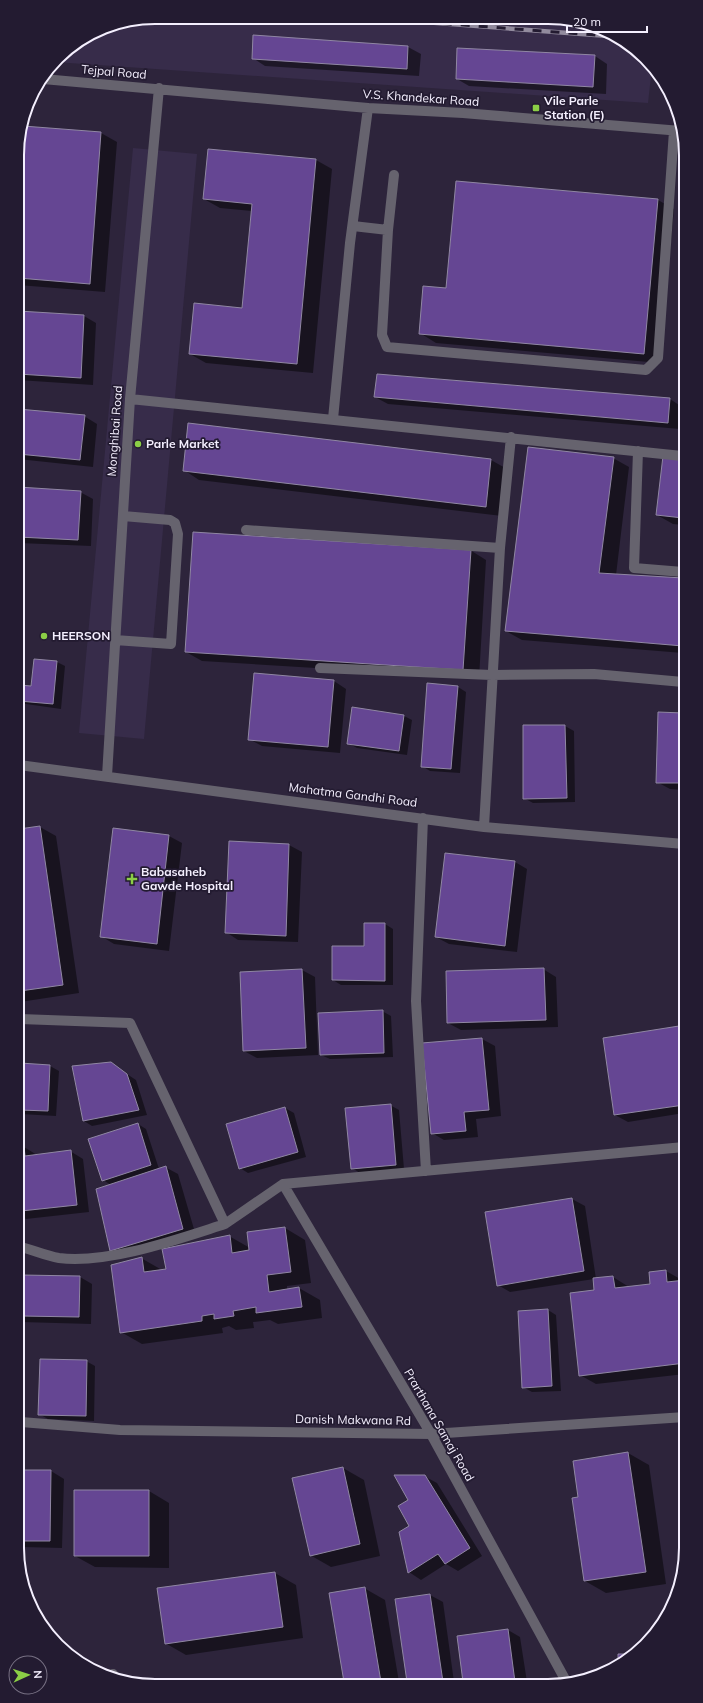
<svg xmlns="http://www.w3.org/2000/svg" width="703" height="1703" font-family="Mulish,sans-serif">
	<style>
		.built { fill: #372c4a }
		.shadow { fill: #0007 }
		.building { fill: #654693; stroke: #9087a3 }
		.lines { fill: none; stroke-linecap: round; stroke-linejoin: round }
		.minor { stroke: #66636e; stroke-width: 10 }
		.rail-casing { stroke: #928b9e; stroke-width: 4.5 }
		.rail { stroke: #231b31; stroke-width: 3; stroke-dasharray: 9; stroke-linecap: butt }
		.poi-dot { fill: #8bce46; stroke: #231b31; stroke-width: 1.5 }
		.labels { text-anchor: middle; stroke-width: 3.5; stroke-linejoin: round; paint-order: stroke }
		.street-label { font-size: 12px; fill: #f4effe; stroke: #231b31 }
		.poi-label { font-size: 12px; font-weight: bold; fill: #f4effe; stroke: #231b31; text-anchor: start }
		.rim { fill: none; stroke: #f4effe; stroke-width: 2 }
	</style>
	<rect width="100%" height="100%" fill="#2d243b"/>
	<path class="built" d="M155,17l420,3 64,31 13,16 -4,36 -593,-41 9,-11 38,-24z
		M133,148l64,6 -53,585 -65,-6z"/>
	<path class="shadow" d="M254,36l154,11 13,7 -2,22 -154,-10 -12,-8z
		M595,56l12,8 -1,30 -137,-8 -12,-7z
		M22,127l79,6 16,9 -12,150 -87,-7 -1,-139z
		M208,150l108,10 16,9 -19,204 -107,-10 -16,-9 53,-45 9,-98 -32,-3 -16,-9z
		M457,182l201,18 16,9 -14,154 -224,-20 -16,-10 27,-44z
		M18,312l66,4 12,7 -3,62 -75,-5z
		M375,397l295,2 12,8 -2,22 -292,-25z
		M18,410l66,6 13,8 -4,43 -75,-8z
		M189,424l302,36 16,9 -5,47 -303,-36 -15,-10z
		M613,458l16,9 -13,108 67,4v74l-161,-13 -16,-9z
		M682,459l1,66 -10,-1 -16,-9z
		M18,488l62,4 13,7 -2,47 -72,-3z
		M470,550l16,10 -7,118 -277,-17 -16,-9z
		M57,662l8,4 -4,43 -42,-6v-17l13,1z
		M334,681l12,8 -6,64 -78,-7 -13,-7z
		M458,687l8,5 -6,81 -30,-2 -8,-5z
		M659,713l24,1v76l-13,-1 -13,-7z
		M404,716l8,4 -5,35 -50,-7 -9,-5z
		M524,726h41l9,5 1,71 -42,1 -9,-5z
		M40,827l16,9 23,157 -59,9 -1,-172z
		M114,830l55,6 13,7 -13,108 -55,-7 -13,-8z
		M230,842l59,3 13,7 -4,90 -60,-2 -12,-8z
		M515,862l12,7 -10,83 -68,-8 -13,-7z
		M385,924l8,5v56h-52l-8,-5 32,-33z
		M543,969l13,8 2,50 -97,3 -13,-7z
		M302,970l13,7 3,78 -61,3 -13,-7z
		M382,1011l9,5 2,41 -63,2 -9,-4z
		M679,1027l5,3v83l-56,9 -13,-7z
		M482,1039l13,7 6,70 -25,3 2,18 -34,3 -12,-7 -9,-89z
		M110,1063l26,17 11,35 -55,11 -8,-5z
		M20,1064l30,2 9,5 -3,45 -36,-2z
		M390,1105l9,5 5,59 -44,4 -8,-5z
		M285,1108l9,5 12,44 -58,16 -8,-5z
		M138,1124l8,5 13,40 6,-2 13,7 18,62 -85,15v-66l-8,-5z
		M20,1147h4l13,8 33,-4 13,8 6,53 -63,7 -5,-3z
		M572,1199l13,7 11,73 17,-2 16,10 22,-2 15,-14 16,9v2l3,-1v93l-89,10 -16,-9 15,-84 -1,-12 -84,13 -12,-7 -12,-72z
		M285,1228l20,12 6,43 -24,3v4l12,-2 21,12 2,18 -44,6 -8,-4 -17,2 1,6 -18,2 -7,-4 -7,2 1,5 -81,11 -21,-12 20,-74 21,12h5l62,-34 21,12z
		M21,1276l59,1 12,7 -1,40 -70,-2z
		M548,1310l8,5 5,76 -29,1 -9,-5z
		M86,1361l9,5 -1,55 -46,-2 -9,-5z
		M21,1368l2,2 -2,11z
		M628,1453l21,12 17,119 -60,9 -21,-12z
		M343,1468l21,12 16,76 -49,11 -21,-12z
		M21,1471h30l13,8 -2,69 -40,-1z
		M424,1476l13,7 45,73 -24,15 -12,-7 -25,16 -12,-8 1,-72z
		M149,1491l20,12v65l-74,-1 -20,-11z
		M275,1573l21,12 7,53 -117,17 -21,-12z
		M364,1588l21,12 14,82h-54l-15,-88z
		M430,1595l13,7 11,80h-46l-12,-82z
		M508,1630l12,7 7,45h-62z"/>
	<path class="building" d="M253,35l155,11 -1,23 -155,-10z
		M457,48l138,7 -2,32 -137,-8z
		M23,126l78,6 -11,152 -72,-6 -1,-132z
		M208,149l108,10 -19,205 -108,-10 5,-51 48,5 10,-104 -49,-5z
		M456,181l202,18 -14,155 -225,-20 4,-48 23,2z
		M18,311l66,4 -3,63 -63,-4z
		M377,374l293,24 -2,25 -294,-26z
		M18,409l67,6 -5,45 -62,-6z
		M188,423l303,36 -5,48 -303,-36z
		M528,447l86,10 -15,116 84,5v68l-178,-15z
		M663,456l19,2 1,60 -27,-3z
		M18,487l63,4 -3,49 -60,-3z
		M193,532l278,18 -8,120 -278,-18z
		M34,659l23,2 -4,43 -34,-3v-16l12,1z
		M254,673l80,7 -6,67 -80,-7z
		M427,683l31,3 -7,83 -30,-2z
		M352,707l52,8 -5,36 -52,-7z
		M658,712l25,1v70h-27z
		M523,725h42l2,73 -44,1z
		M40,826l23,159 -43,6 -1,-162z
		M113,828l56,7 -12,109 -57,-7z
		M229,841l60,3 -3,92 -61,-3z
		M445,853l70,8 -10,85 -70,-9z
		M364,923h21v58l-53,-1v-34h32z
		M544,968l2,52 -99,3 -1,-52z
		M302,969l4,79 -63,3 -3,-79z
		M383,1010l1,43 -64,2 -2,-42z
		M679,1026l5,30v49l-70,10 -11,-77z
		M482,1038l7,72 -25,2 2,19 -35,3 -9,-91z
		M111,1062l16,12 12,36 -56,11 -11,-55z
		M20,1063l30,2 -2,46 -28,-1z
		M391,1104l5,61 -45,4 -6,-61z
		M285,1107l13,45 -59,17 -13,-45z
		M138,1123l13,42 -49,16 -14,-42z
		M20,1146h4l1,10 46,-6 6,55 -56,6z
		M166,1166l17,63 -73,22 -14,-62z
		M572,1198l12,73 -87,15 -12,-74z
		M285,1227l6,45 -24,3 2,17 30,-5 3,20 -46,6v-6l-23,4 1,5 -20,3v-5l-12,2v5l-82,12 -9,-68 31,-8 2,15 22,-3 -4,-20 68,-14 2,18 17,-3 -2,-18z
		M666,1270l1,12 18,-2v83l-106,13 -9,-83 24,-3 -1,-12 20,-2 2,12 35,-4 -1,-12z
		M21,1275l59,1 -1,41 -58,-1z
		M548,1309l4,77 -30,2 -4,-77z
		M40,1359l47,1 -1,56 -48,-1z
		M628,1452l18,120 -62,9 -12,-83 6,-1 -5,-36z
		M343,1467l17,77 -50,12 -18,-78z
		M21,1470h30l-1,71h-28z
		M394,1475h31l45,73 -25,16 -7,-10 -30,19 -9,-41 10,-6 -11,-20 10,-6z
		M74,1490h75v66h-75z
		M275,1572l8,55 -118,17 -8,-56z
		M365,1587l16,95h-37l-15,-89z
		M430,1594l13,88h-36l-12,-83z
		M508,1629l7,53h-52l-6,-46z
		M618,1654h16l-10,9 -6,3z"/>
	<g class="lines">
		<path class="minor" d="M43,79l325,29 95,5 218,18
			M353,226l35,4 6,-55
			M388,230l-6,105 5,12 259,23 12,-12 16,-227
			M130,399l552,57
			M333,419l17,-176 18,-135
			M638,451l-4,117 49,4
			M246,530l254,18
			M115,640l56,4 7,-110 -3,-11 -5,-3 -47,-4
			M320,668l172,7 102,-1 89,8
			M19,765l465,62 200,17
			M107,776l23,-377 29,-311
			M423,818l-7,183 10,170
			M484,827l16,-279 11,-111
			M20,1019l110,4 95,201 58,-40 401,-37
			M283,1184l148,250 135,247
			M21,1247c12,3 25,9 38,11 50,6 119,-19 166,-34
			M21,1422l99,8 311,4 254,-17
			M113,1674v2"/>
		<defs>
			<path id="rail" d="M371,18l237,18"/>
		</defs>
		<use href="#rail" class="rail-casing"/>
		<use href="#rail" class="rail"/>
	</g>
	<g class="poi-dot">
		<rect x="532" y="104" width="8" height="8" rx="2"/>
		<circle cx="138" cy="444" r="4"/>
		<circle cx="44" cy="636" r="4"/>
		<path d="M130 873h4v4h4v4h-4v4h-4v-4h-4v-4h4z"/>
	</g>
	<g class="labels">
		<g class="street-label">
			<text transform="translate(114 72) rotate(5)" y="4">Tejpal Road</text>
			<text transform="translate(421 98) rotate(4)" y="4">V.S. Khandekar Road</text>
			<text transform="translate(115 431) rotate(-86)" y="4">Monghibai Road</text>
			<text transform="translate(353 795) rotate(7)" y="4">Mahatma Gandhi Road</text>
			<text transform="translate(353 1420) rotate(1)" y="4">Danish Makwana Rd</text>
			<text transform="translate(439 1425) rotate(60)" y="4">Prarthana Samaj Road</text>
		</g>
		<g class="poi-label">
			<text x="544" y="105">Vile Parle<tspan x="544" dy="14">Station (E)</tspan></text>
			<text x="146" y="448">Parle Market</text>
			<text x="52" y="640">HEERSON</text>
			<text x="141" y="876">Babasaheb<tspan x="141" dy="14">Gawde Hospital</tspan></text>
		</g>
	</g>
	<path d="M0 0H703V1703H0ZM155 24H548A131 131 0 0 1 679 155V1548A131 131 0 0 1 548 1679H155A131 131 0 0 1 24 1548V155A131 131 0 0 1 155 24Z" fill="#231b31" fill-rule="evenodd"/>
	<path class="rim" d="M155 24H548A131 131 0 0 1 679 155V1548A131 131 0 0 1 548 1679H155A131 131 0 0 1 24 1548V155A131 131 0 0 1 155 24Z"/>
	<g transform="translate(28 1675) rotate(87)"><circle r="19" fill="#231b31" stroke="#777083"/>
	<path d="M0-3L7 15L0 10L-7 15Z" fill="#8bce46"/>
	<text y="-6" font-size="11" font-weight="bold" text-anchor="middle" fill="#f4effe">N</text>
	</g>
	<path d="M567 26v6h80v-6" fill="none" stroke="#f4effe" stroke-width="2"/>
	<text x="573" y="26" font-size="12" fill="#f4effe" stroke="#231b31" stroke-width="3" paint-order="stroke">20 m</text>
</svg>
